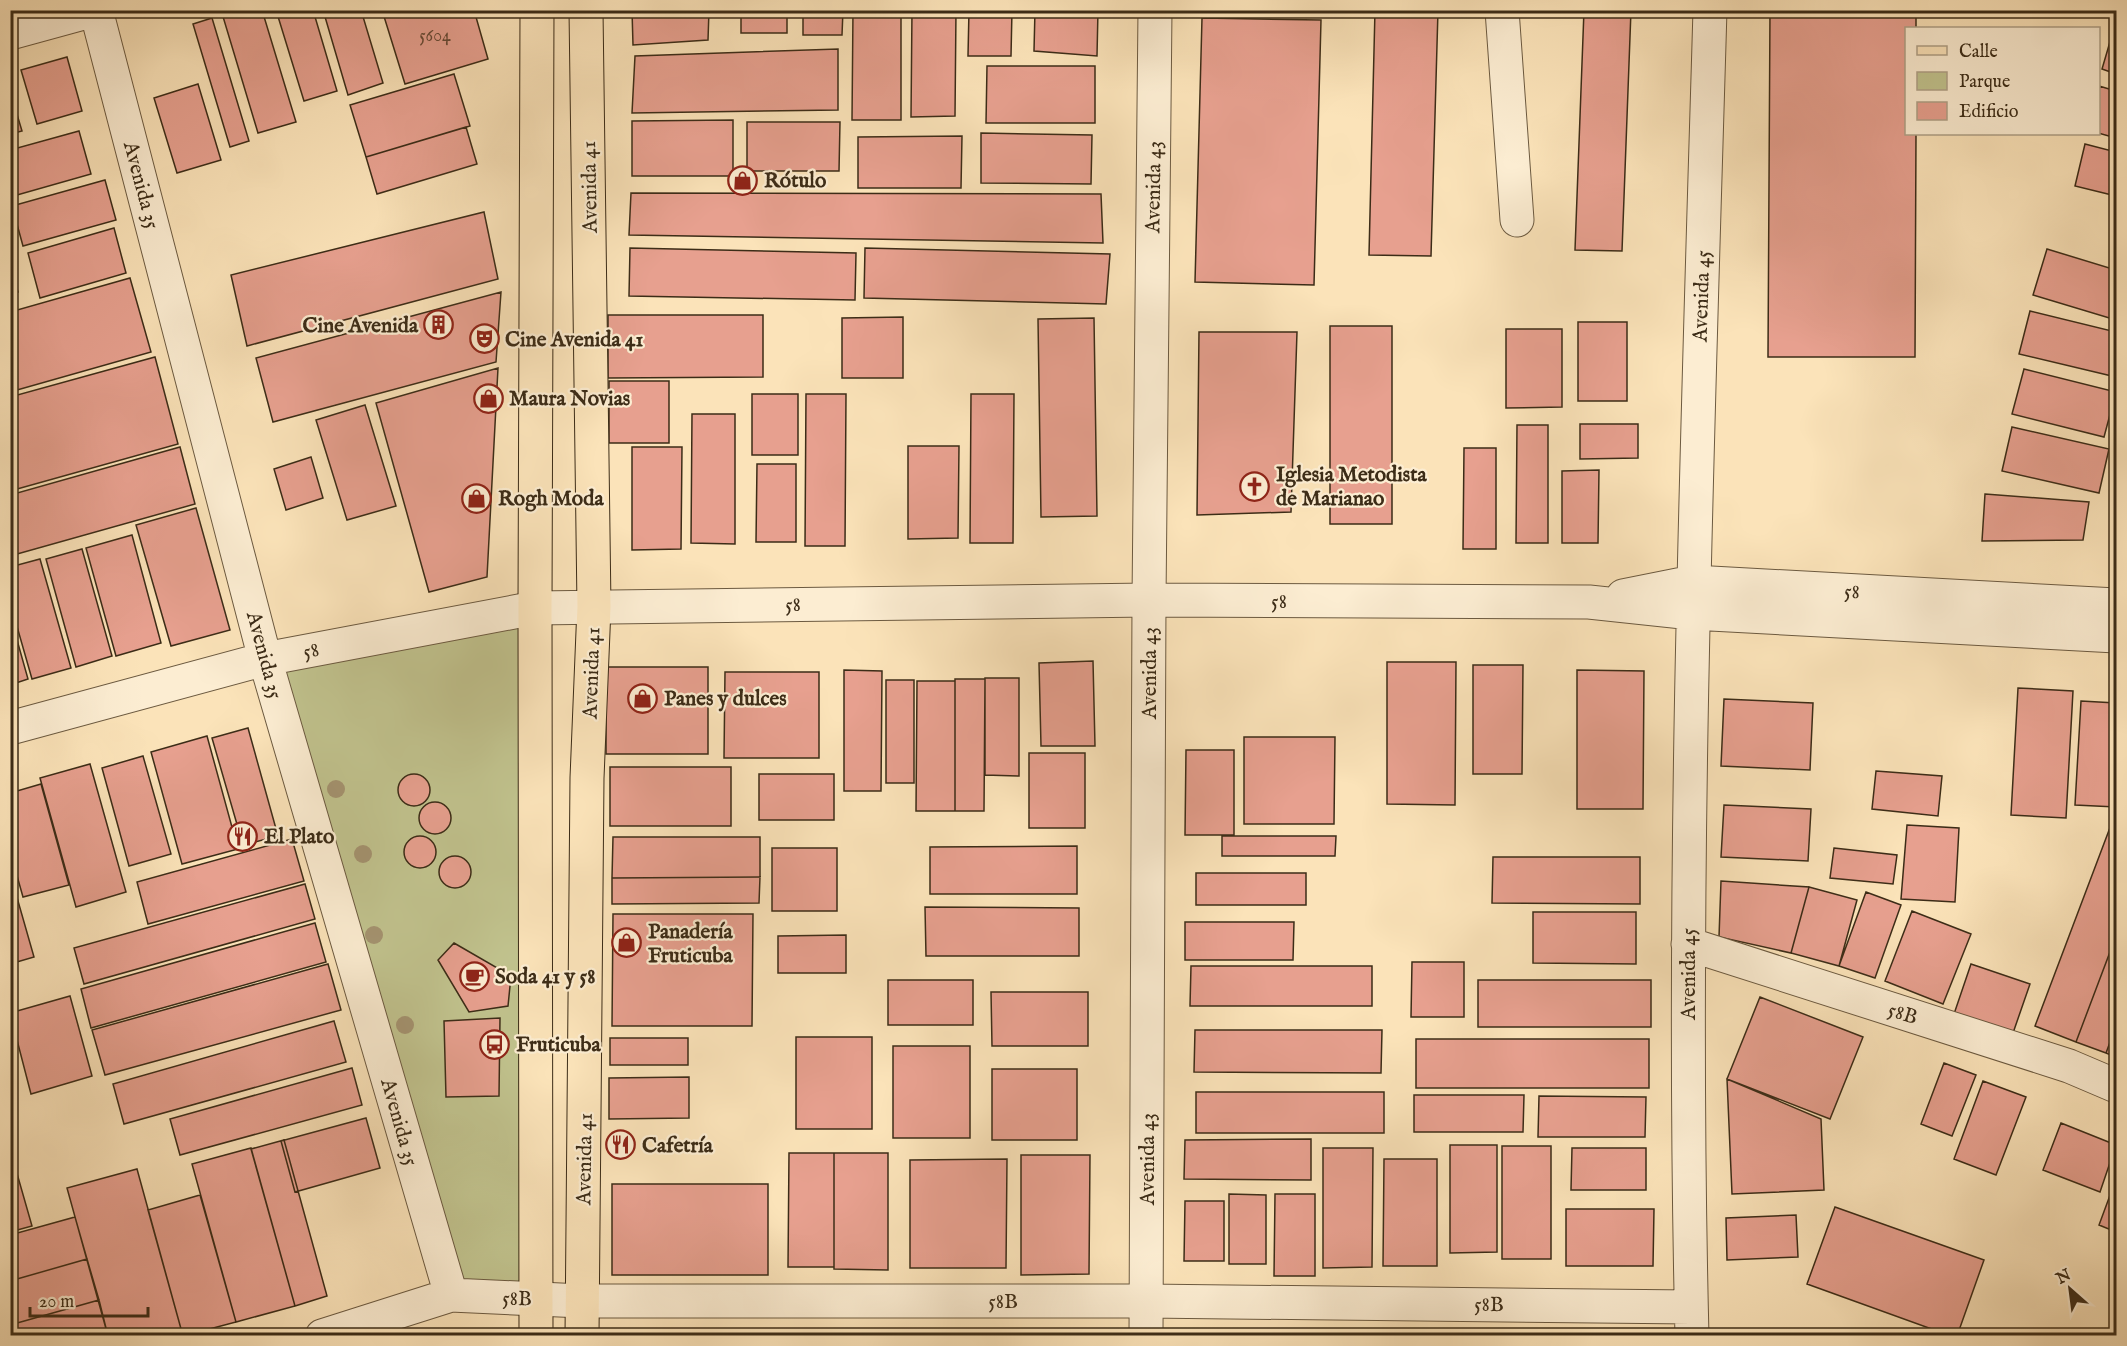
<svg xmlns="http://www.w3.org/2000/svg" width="2127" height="1346" font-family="'IM FELL English',serif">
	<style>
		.green { fill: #c1c38e; stroke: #7e7852; stroke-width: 1.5 }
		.building { fill: #e7a08f; stroke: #3c2c17; stroke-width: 1.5 }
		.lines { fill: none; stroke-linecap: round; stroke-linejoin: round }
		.minor-casing { stroke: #6c5a40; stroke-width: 35 }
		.major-casing { stroke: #3c2c17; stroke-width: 35 }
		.minor { stroke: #fcedd2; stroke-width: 33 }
		.major { stroke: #fbe3b9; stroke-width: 33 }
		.tree { fill: #a49370 }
		.labels { text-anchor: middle; stroke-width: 4.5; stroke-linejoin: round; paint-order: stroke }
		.number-label { font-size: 18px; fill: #674935 }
		.poi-label { font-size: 21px; font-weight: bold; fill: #3c2c17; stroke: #fcedd2; text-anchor: start }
		.street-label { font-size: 21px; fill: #3c2c17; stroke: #fcedd2 }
	</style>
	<rect width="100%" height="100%" fill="#fbe3b9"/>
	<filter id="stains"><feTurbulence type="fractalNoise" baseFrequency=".00333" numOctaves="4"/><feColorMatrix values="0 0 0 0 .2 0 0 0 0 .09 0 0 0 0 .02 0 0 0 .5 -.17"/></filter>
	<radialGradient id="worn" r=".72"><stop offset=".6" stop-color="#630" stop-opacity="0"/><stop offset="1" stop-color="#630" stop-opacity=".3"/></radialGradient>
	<path class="green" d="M535,608l2,690 -86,-3 -186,-636z"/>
	<path class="building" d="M221,10h41l34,112 -38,11z
		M276,10h37l24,81 -33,10z
		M323,10h38l22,73 -35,12z
		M382,10h92l14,49 -83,25z
		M632,10h77l-1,30 -75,5z
		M741,10h46v23h-46z
		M803,10h40l-1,25h-39z
		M853,10h48v110h-49z
		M912,10h44l-1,106 -44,1z
		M969,10h43l-1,46h-43z
		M1035,10h63l-1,46 -63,-5z
		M1375,10h63l-7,246 -62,-1z
		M1584,10h47l-9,241 -47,-1z
		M1770,10h146v18h-10v106h10l-1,223h-147z
		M212,18l37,123 -19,6 -37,-123z
		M1202,18l119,2 -7,265 -119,-3z
		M2114,28l2,1v45l-14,-5z
		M838,49v61l-206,3 3,-57z
		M67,57l15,54 -45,13 -16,-54z
		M987,66h108v57h-109z
		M454,74l16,52 -104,31 -16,-52z
		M198,84l23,76 -44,13 -23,-75z
		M2099,86l17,5v47l-18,-5z
		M10,91l12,40 -12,3z
		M733,120v56h-101v-55z
		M747,122h93l-1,49h-92z
		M466,127l11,37 -100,30 -11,-37z
		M79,131l12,43 -81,23v-47z
		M981,133l111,2 -1,49 -110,-1z
		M962,136l-1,52h-103v-51z
		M2085,144l31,8v44l-41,-10z
		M105,180l11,40 -93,26 -11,-40z
		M631,193l470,1 2,49 -474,-8z
		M484,212l14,67 -251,67 -16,-71z
		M114,228l12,45 -86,25 -12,-45z
		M630,248l226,5 -1,47 -226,-4z
		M865,248l245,6 -4,50 -242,-6z
		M2047,249l69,21v50l-83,-25z
		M10,265l8,27 -8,2z
		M130,278l21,74 -141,40v-80z
		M501,292l-5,70 -223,60 -17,-64z
		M2030,311l86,21v45l-97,-23z
		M608,315h155v62l-155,1z
		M903,317v61h-61v-60z
		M1094,318l3,198 -56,1 -3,-198z
		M1578,322h49v79h-49z
		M1330,326h62v198h-62z
		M1506,329h56v78l-56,1z
		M1199,332h98l-6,180 -94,3z
		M155,357l23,87 -168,47v-94z
		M498,368l-11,209 -58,15 -53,-189z
		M2024,369l92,23 -12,45 -92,-23z
		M609,381h60v62h-60z
		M752,394h46v61h-46z
		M806,394h40l-1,152h-40z
		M971,394h43l-1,149h-43z
		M365,405l31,101 -49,14 -31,-100z
		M692,414h43v130l-44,-1z
		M1580,424h58v34l-58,1z
		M1517,425h31v118h-32z
		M2012,427l97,22 -10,44 -97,-22z
		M908,446h51l-1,92 -50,1z
		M180,447l15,57 -185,52v-61z
		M632,447h50l-1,102 -49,1z
		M1464,448h32v101h-33z
		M311,457l12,41 -37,12 -12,-41z
		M757,464h39v78h-40z
		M1599,470l-1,73h-36v-72z
		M1985,494l104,8 -6,38 -101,1z
		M196,508l34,122 -59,16 -35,-121z
		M132,535l29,108 -45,13 -30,-108z
		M82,549l30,107 -36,11 -30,-108z
		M40,559l31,109 -39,11 -22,-77v-35z
		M10,615l18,64 -18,6z
		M1093,661l2,85h-54l-2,-83z
		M1387,662h69l-1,143 -68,-1z
		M1473,665h50l-1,109h-49z
		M606,667h102v87h-102z
		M844,670l38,1 -1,120h-37z
		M1577,670l67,1 -1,138h-66z
		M725,672h94v86h-95z
		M985,678h34v98l-34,-1z
		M955,679h30l-1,132h-29z
		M886,680h28v103h-28z
		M917,681h38v130h-39z
		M2018,688l55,3 -7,127 -55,-3z
		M1724,699l89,4 -3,67 -89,-4z
		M2081,701l35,2v104l-41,-2z
		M248,728l30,108 -35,9 -31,-107z
		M207,736l31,113 -56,15 -31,-112z
		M1244,737h91l-1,87h-90z
		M1186,750h48v85h-49z
		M1029,753h56v75h-56z
		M143,756l28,98 -42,12 -27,-98z
		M90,764l36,128 -50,15 -36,-129z
		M610,767h121v59h-121z
		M1876,771l66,5 -4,40 -66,-7z
		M398 790a16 16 0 1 1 32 0a16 16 0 1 1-32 0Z
		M759,774h75v46h-75z
		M41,784l28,101 -46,12 -13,-46v-58z
		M419 818a16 16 0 1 1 32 0a16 16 0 1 1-32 0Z
		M1724,805l87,4 -3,52 -87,-4z
		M1907,825l52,3 -4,74 -54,-3z
		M2111,825l5,2v109l-40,106 -41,-16z
		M404 852a16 16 0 1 1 32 0a16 16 0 1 1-32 0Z
		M1222,836h114l-1,20h-113z
		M613,837h147v40l-148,1z
		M292,839l12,42 -156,43 -11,-42z
		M1077,846v48h-147v-47z
		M772,848h65v63h-65z
		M1834,848l63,7 -4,29 -63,-6z
		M439 872a16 16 0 1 1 32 0a16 16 0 1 1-32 0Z
		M1493,857h147v47l-148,-1z
		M10,873l24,84 -24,7z
		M1196,873h110v32h-110z
		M760,877l-1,26 -147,1v-26z
		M1721,881l88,6 -18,66 -72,-16z
		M305,884l10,35 -231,65 -10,-36z
		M1809,887l48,13 -18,66 -48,-13z
		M1866,892l35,13 -26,73 -36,-12z
		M925,907l154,1v48h-153z
		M1912,911l59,23 -28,70 -58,-23z
		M1533,912h103v52l-103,-1z
		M613,914h140l-1,112h-140z
		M1185,922h109l-1,38h-108z
		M315,923l11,39 -235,66 -10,-39z
		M846,935v38h-68v-37z
		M2116,936v90l-10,27 -30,-11z
		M454,943l57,33 -3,30 -39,6 -31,-52z
		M1412,962h52v55h-53z
		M328,964l13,46 -236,65 -13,-45z
		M1971,964l59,20 -17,49 -59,-19z
		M1191,966h181v40h-182z
		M888,980h85v45h-85z
		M1478,980h173v47h-173z
		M991,992h97v54h-96z
		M70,996l22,80 -61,18 -21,-81z
		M1760,997l103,40 -33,82 -103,-40z
		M500,1018l-1,78 -53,1 -2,-76z
		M334,1021l12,41 -222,62 -11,-40z
		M2116,1026v31l-10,-4z
		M1195,1030h187l-1,43 -187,-1z
		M796,1037h76v92h-76z
		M610,1038h78v27h-78z
		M1416,1039h233v49h-233z
		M893,1046h77v92h-77z
		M1944,1063l32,12 -24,61 -31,-12z
		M352,1068l10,37 -182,50 -10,-36z
		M992,1069h85v71h-85z
		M689,1077v41l-80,1v-41z
		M1727,1079l94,40 3,71 -92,4z
		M1983,1081l43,16 -30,78 -42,-16z
		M1196,1092h188v41h-188z
		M1414,1095h110l-1,37h-109z
		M1539,1096l107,1 -1,40h-107z
		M366,1118l14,50 -85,24 -14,-51z
		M2061,1123l55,22 -16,47 -57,-22z
		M1311,1139v41l-127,-1 1,-39z
		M284,1140l43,156 -32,10 -44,-157z
		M1450,1145h47v107l-47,1z
		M1502,1146h49v113h-49z
		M251,1148l44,158 -59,16 -44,-158z
		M1323,1148h50l-1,119 -49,1z
		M1572,1148h74v42h-75z
		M789,1153h45v114h-46z
		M834,1153h54v117l-54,-1z
		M1021,1155h69l-1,119 -68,1z
		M1007,1159l-1,109h-96v-108z
		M1384,1159h53v107h-54z
		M14,1163l18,63 -22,6v-68z
		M137,1169l46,167h-75l-41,-148z
		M2116,1179v53l-17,-7z
		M612,1184h156v91h-156z
		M1229,1194l37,1v69h-37z
		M1275,1194h40v82h-41z
		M200,1195l36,127 -53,14 -35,-126z
		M1185,1201h39v60h-40z
		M1835,1207l149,53 -27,76h-6l-144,-52z
		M1566,1209h88l-1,57h-87z
		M1796,1215l2,42 -71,3 -1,-42z
		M75,1217l12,42 -77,22v-46z
		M87,1259l12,41 -89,25v-44z
		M99,1300l9,36h-98v-11z"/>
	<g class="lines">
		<defs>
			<path id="minor" d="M96,10l169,649 186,636
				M1502,10l15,210
				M10,33l84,-23
				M1623,596l70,-14 423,23
				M10,728l255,-69 270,-51 614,-8 440,2 103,11 424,23
				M1688,944l381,122 47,20
				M322,1336l129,-41 131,6h564l545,6
				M1146,1336l3,-736 6,-590
				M1692,1336c-11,-442 5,-884 18,-1326"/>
			<path id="major" d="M536,1336l-1,-728 2,-598
				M582,1336l5,-558 7,-171 -8,-597"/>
		</defs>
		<use href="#minor" class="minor-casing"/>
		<use href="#major" class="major-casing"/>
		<use href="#minor" class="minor"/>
		<use href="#major" class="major"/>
	</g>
	<g class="tree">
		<circle cx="336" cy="789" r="9"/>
		<circle cx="363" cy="854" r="9"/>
		<circle cx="374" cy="935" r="9"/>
		<circle cx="405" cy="1025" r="9"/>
	</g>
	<defs>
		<symbol id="shop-ring" viewBox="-11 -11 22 22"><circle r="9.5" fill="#fcedd2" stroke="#8f2418" stroke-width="1.5"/><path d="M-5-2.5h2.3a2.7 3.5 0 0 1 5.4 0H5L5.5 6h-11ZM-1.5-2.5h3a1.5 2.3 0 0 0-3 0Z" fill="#8f2418"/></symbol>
		<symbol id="building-ring" viewBox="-11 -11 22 22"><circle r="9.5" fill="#fcedd2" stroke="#8f2418" stroke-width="1.5"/><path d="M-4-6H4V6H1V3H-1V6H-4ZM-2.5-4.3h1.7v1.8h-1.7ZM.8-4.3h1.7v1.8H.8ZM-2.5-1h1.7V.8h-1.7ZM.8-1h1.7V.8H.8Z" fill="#8f2418"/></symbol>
		<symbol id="theatre-ring" viewBox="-11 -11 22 22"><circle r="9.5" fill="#fcedd2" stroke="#8f2418" stroke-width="1.5"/><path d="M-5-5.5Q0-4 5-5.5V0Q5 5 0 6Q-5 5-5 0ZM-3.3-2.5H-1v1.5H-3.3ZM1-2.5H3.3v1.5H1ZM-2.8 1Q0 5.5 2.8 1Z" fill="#8f2418"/></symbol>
		<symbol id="church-ring" viewBox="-11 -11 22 22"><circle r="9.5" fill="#fcedd2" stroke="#8f2418" stroke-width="1.5"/><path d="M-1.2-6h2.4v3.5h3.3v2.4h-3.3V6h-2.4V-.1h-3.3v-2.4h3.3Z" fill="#8f2418"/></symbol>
		<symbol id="restaurant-ring" viewBox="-11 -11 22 22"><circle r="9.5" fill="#fcedd2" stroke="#8f2418" stroke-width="1.5"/><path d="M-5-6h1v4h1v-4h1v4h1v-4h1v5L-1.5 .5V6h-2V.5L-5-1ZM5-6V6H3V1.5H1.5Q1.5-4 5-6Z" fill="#8f2418"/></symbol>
		<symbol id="cafe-ring" viewBox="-11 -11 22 22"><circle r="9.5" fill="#fcedd2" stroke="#8f2418" stroke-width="1.5"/><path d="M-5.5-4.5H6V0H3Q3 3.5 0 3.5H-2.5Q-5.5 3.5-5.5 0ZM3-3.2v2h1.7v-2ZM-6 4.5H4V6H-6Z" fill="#8f2418"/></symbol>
		<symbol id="bus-ring" viewBox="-11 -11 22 22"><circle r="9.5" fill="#fcedd2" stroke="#8f2418" stroke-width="1.5"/><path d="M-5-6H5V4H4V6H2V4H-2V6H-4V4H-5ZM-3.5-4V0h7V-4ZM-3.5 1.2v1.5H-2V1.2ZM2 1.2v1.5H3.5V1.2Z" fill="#8f2418"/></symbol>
	</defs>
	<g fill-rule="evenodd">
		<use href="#shop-ring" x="726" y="164" width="33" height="33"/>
		<use href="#building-ring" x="422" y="308" width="33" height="33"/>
		<use href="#theatre-ring" x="468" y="322" width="33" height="33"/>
		<use href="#shop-ring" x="472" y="382" width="33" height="33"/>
		<use href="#church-ring" x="1238" y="470" width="33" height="33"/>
		<use href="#shop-ring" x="460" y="482" width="33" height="33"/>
		<use href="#shop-ring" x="626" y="682" width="33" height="33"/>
		<use href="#restaurant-ring" x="226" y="820" width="33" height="33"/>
		<use href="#shop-ring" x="610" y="926" width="33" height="33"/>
		<use href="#cafe-ring" x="458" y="960" width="33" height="33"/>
		<use href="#bus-ring" x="478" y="1028" width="33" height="33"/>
		<use href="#restaurant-ring" x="604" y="1128" width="33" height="33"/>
	</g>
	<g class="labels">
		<g class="number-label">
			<text x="435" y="41">5604</text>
		</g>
		<g class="poi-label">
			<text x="764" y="187">Rótulo</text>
			<text x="418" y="332" text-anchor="end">Cine Avenida</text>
			<text x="505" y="346">Cine Avenida 41</text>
			<text x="509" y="405">Maura Novias</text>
			<text x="1276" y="481">Iglesia Metodista<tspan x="1276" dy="24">de Marianao</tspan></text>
			<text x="498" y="505">Rogh Moda</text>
			<text x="664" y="705">Panes y dulces</text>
			<text x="264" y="843">El Plato</text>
			<text x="648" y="938">Panadería<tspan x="648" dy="24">Fruticuba</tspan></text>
			<text x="495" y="983">Soda 41 y 58</text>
			<text x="516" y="1051">Fruticuba</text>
			<text x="642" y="1152">Cafetría</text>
		</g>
		<g class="street-label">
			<text transform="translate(142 185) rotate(75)" y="7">Avenida 35</text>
			<text transform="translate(589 187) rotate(-91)" y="7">Avenida 41</text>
			<text transform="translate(1153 187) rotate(-89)" y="7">Avenida 43</text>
			<text transform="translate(1701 296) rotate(-88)" y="7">Avenida 45</text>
			<text transform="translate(1852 591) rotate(3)" y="7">58</text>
			<text x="1279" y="608">58</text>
			<text transform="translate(793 604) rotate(-1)" y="7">58</text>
			<text transform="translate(311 650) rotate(-11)" y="7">58</text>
			<text transform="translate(265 655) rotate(75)" y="7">Avenida 35</text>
			<text transform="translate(591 673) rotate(-88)" y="7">Avenida 41</text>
			<text transform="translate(1149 673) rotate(-90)" y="7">Avenida 43</text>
			<text transform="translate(1688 974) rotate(-90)" y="7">Avenida 45</text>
			<text transform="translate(1903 1013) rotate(18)" y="7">58B</text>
			<text transform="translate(400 1122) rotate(74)" y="7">Avenida 35</text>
			<text transform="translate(584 1159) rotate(-89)" y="7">Avenida 41</text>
			<text transform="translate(1147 1159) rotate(-90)" y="7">Avenida 43</text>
			<text transform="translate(517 1298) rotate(2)" y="7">58B</text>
			<text x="1003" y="1308">58B</text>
			<text transform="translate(1489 1304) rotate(1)" y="7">58B</text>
		</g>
	</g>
	<rect width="2127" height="1346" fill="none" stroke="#fbe3b9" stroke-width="36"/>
	<rect x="12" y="12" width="2103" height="1322" fill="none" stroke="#3c2c17" stroke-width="3"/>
	<rect x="18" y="18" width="2091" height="1310" fill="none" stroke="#3c2c17" stroke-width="1.5"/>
	<rect x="1905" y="27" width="195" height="108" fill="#fcedd2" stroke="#afa087" stroke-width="1.5"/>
	<rect x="1917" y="46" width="30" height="9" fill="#fbe3b9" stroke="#afa087" stroke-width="1.5"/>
	<text x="1959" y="57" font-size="18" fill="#3c2c17">Calle</text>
	<rect x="1917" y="72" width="30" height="18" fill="#c1c38e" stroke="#afa087" stroke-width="1.5"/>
	<text x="1959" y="87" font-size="18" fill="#3c2c17">Parque</text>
	<rect x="1917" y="102" width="30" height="18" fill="#e7a08f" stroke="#afa087" stroke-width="1.5"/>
	<text x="1959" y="117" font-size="18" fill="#3c2c17">Edificio</text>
	<g transform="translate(2070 1289) rotate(332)" stroke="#fcedd2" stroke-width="4.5" paint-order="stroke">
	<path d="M0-4.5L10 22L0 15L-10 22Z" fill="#3c2c17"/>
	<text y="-9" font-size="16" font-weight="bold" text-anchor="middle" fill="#3c2c17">N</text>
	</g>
	<path d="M30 1307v9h118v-9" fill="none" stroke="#3c2c17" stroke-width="3"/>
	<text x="39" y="1307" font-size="18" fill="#3c2c17" stroke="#fcedd2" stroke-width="4.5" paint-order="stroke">20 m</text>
	<rect width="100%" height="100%" filter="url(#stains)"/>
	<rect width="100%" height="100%" fill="url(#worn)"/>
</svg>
